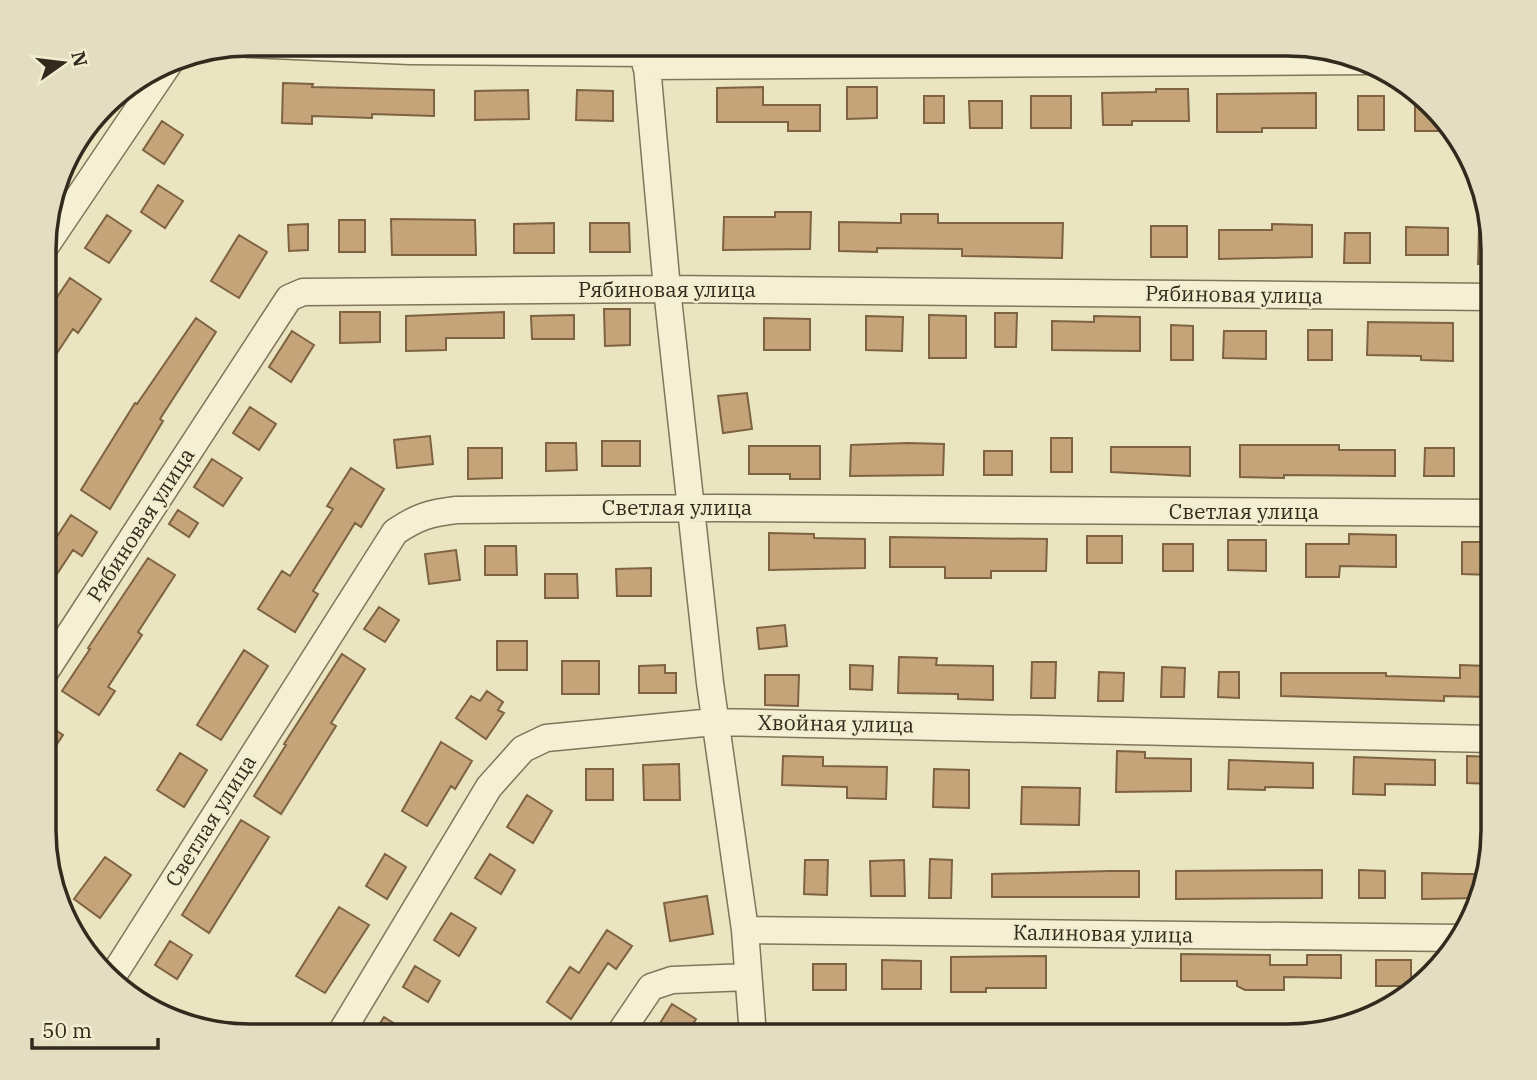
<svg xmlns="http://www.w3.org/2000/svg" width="1537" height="1080" font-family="'IBM Plex Serif',serif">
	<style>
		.building { fill: #c5a479; stroke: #7e6342; stroke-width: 2 }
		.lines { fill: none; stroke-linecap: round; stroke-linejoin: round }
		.minor-casing { stroke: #81755a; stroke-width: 29 }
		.minor { stroke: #f5f0d3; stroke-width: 26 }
		.labels { text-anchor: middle; stroke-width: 5; stroke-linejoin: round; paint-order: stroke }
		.street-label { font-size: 21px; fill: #322a1d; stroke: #f2edcf }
		.rim { fill: none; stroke: #322a1d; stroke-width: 3.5 }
	</style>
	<rect width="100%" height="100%" fill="#eae4c0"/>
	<path class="building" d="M283,83l30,1 -1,3 122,3v26l-62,-2v4l-60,-2v8l-30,-1z
		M763,87v18h57v26h-32v-9h-71v-34z
		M847,87h30v31l-30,1z
		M1156,89h32l1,32h-57v4h-29l-1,-32 54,-1z
		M528,90l1,29 -54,1v-29z
		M577,90l36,1v30l-37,-1z
		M1316,93v35h-54v4h-45v-38z
		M924,96h20v27h-20z
		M1031,96h40v32h-40z
		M1358,96h26v34h-26z
		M969,101h33v27h-32z
		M1415,104h13l11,13v14h-24z
		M162,121l21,14 -19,29 -21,-14z
		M158,185l25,16 -18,27 -24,-16z
		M775,212h36l-1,37 -87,1 1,-33h51z
		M901,214h37v9h125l-1,35 -100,-2v-7l-85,-1v4l-38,-1v-29l62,1z
		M107,215l24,16 -22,32 -24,-15z
		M391,219l84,1 1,35h-84z
		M339,220h26v32h-26z
		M554,223v30h-40v-29z
		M590,223h39l1,29h-40z
		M308,224v26l-19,1 -1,-26z
		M1272,224l40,1v32l-93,2v-29h53z
		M1151,226h36v31h-36z
		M1406,227l42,1v27h-42z
		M1479,228h11l3,9v27h-15z
		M1345,233h25v30h-26z
		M239,235l28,17 -28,46 -28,-17z
		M70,278l31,21 -23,34 -5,-4 -28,42v-56z
		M604,309h26v36l-25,1z
		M340,312h40v30l-40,1z
		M504,312v26h-58v12l-40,1v-35z
		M995,313h22l-1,34h-21z
		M574,315v24h-42l-1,-23z
		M929,315l37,1v42h-37z
		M866,316l37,1 -1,34 -36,-1z
		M1094,316l46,1v34l-88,-1v-29l42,1z
		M196,318l20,14 -56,87 3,2 -53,88 -29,-19 54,-87 2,1z
		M764,318l46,1v31h-46z
		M1368,322l85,1v38l-32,-1v-4l-54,-1z
		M1171,325l22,1v34h-22z
		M1308,330h24v30h-24z
		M292,331l22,14 -23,37 -22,-15z
		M1224,331h42v28l-43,-1z
		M747,393l5,36 -29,4 -5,-37z
		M250,407l26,17 -17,26 -26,-17z
		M430,436l3,28 -36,4 -3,-28z
		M1051,438h21v34h-21z
		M602,441h38v25h-38z
		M546,443h30l1,27 -31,1z
		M908,443l36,1 -1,31 -93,1 1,-31z
		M1240,445h99v5h56v26l-111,-1v3l-44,-1z
		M749,446h71v33h-30v-5h-41z
		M1111,447h79v29l-79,-4z
		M468,448h34v30l-34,1z
		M1425,448h29v28h-30z
		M984,451h28v24h-28z
		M212,459l30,19 -19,28 -29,-19z
		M351,468l33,21 -23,38 -6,-4 -42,68 5,3 -23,38 -37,-23 24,-38 8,5 43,-67 -6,-3z
		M178,510l20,13 -9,14 -20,-13z
		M71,515l26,17 -15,24 -9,-6 -28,42v-37z
		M769,533l45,1v4l51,1v29l-96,2z
		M1349,534l47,1v32l-56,-1 -1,11h-33v-33h43z
		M1087,536h35v27h-35z
		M890,537l157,2 -1,32h-55v7h-46v-11h-55z
		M1228,540h38v31l-38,-1z
		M1462,542h30v33l-30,-1z
		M1163,544h30v27h-30z
		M485,546h31l1,29h-32z
		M456,550l4,30 -31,4 -4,-30z
		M148,558l27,17 -37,57 4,3 -34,52 7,4 -16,24 -37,-24 28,-42 -2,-1z
		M651,568v28h-34l-1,-27z
		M545,574h32l1,24h-33z
		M379,607l20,13 -14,22 -21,-13z
		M785,625l2,21 -28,3 -2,-21z
		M497,641h30v29h-30z
		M244,650l24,16 -47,74 -24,-15z
		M342,654l23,15 -34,54 5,3 -55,88 -27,-18 32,-51 -2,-1z
		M899,657l38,1 -1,7 57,1v34l-35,-1v-5l-60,-1z
		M562,661h37v33h-37z
		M1032,662h24l-1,36h-24z
		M665,665v8h11v20h-37v-27z
		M850,665l23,1 -1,24 -22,-1z
		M1460,665l27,1 -1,31 -42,-1v5l-163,-5v-23h105v3l74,2z
		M1162,667l23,1 -1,29h-23z
		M1099,672l25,1 -1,28h-25z
		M1219,672h20v26l-21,-1z
		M765,675h34l-1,31 -33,-1z
		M487,691l16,11 -5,8 6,3 -18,26 -30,-21 15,-22 9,5z
		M45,723l18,12 -18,27z
		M441,742l31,19 -17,28 -4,-3 -24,40 -25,-15z
		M1117,751l28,1v6l46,1v32l-75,1z
		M180,753l27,17 -23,37 -27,-17z
		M783,756l40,1v9l64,1 -1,32 -39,-1v-11l-65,-2z
		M1467,756l26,1v27l-26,-1z
		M1354,757l81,3v25l-50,-1v11l-32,-1z
		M1229,760l84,3v25l-48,-1v3l-37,-1z
		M679,764l1,36h-36l-1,-35z
		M586,769h27v31h-27z
		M934,769l35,1v38l-36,-1z
		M1022,787l58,1 -1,37 -58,-1z
		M527,795l25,16 -19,32 -26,-16z
		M241,820l28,17 -60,96 -27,-18z
		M385,854l21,13 -19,32 -21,-13z
		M490,854l25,16 -14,24 -26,-16z
		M105,857l26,18 -31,43 -26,-19z
		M930,859l22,1 -1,38h-22z
		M805,860h23l-1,35 -23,-1z
		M904,860l1,36h-34l-1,-35z
		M1322,870v28l-146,1v-28z
		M1359,870l26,1v27h-26z
		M1110,871h29v26h-147v-23z
		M1422,873l38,1h27l-6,24 -59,1z
		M707,896l6,38 -43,7 -6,-38z
		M339,907l30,18 -44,68 -29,-17z
		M451,913l25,15 -17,28 -25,-16z
		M607,930l25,16 -16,23 -8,-6 -37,56 -24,-17 23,-35 9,6z
		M170,941l22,14 -15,24 -22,-14z
		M1181,954l89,1v10h37v-10h34v23l-57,-1v13h-39l-8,-4v-5h-56z
		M1046,956v32h-60v4h-35v-35z
		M882,960l39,1v28h-39z
		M1376,960h35v26h-35z
		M813,964h33v26h-33z
		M415,966l25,15 -12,21 -25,-15z
		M672,1004l24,15 -11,17h-16l-12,-8z
		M384,1017l30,19h-42z"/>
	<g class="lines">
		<defs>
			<path id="minor" d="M248,44l162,7 235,2
				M645,44l22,245 43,394 35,247 8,106
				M646,66l720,-5
				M45,247l127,-188
				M45,672l244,-374 14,-6 364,-3 826,8
				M745,930l715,8
				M111,979l284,-447c22,-15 35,-19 61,-22l260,-2 777,5
				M339,1036l150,-249 34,-38 23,-11 168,-16 779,17
				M618,1036l33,-49 21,-7 76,-3"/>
		</defs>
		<use href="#minor" class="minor-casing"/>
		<use href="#minor" class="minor"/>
	</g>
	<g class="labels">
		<g class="street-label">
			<text x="667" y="297">Рябиновая улица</text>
			<text transform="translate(1234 295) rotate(1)" y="7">Рябиновая улица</text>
			<text x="677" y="515">Светлая улица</text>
			<text x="1244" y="519">Светлая улица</text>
			<text transform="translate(141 525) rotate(-57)" y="7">Рябиновая улица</text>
			<text transform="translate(836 724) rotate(1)" y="7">Хвойная улица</text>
			<text transform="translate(211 821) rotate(-58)" y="7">Светлая улица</text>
			<text transform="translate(1103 934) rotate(1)" y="7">Калиновая улица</text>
		</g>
	</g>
	<path d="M0 0H1537V1080H0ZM250 56H1287A194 194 0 0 1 1481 250V830A194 194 0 0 1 1287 1024H250A194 194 0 0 1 56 830V250A194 194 0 0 1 250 56Z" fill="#e3ddc1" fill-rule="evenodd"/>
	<path class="rim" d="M250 56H1287A194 194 0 0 1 1481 250V830A194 194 0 0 1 1287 1024H250A194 194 0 0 1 56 830V250A194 194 0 0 1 250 56Z"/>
	<g transform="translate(63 63) rotate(76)" stroke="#f2edcf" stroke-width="5" paint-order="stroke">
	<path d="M0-5L12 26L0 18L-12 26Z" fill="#322a1d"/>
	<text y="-10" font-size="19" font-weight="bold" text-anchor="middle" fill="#322a1d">N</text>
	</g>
	<path d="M32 1038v10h126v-10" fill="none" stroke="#322a1d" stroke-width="3.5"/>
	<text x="42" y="1038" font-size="21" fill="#322a1d" stroke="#f2edcf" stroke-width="5" paint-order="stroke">50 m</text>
</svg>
